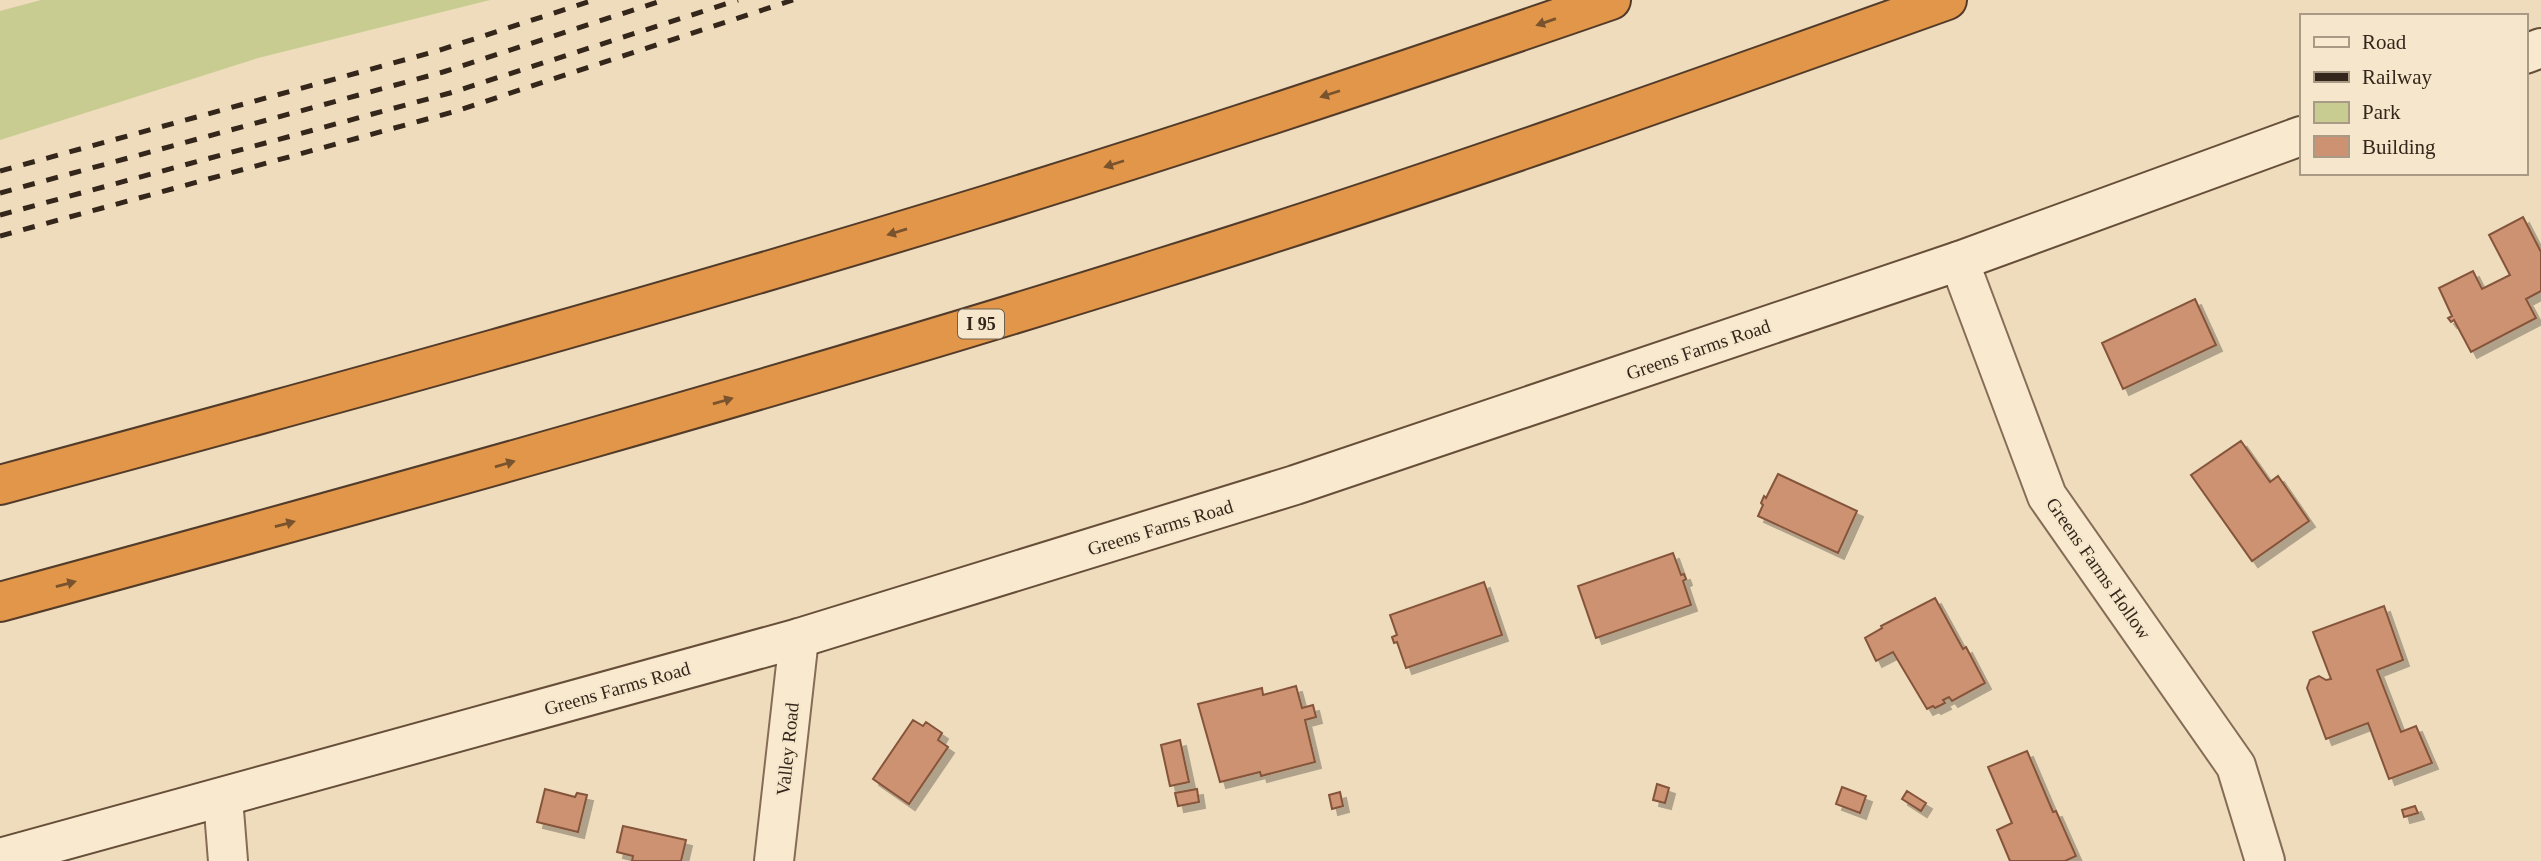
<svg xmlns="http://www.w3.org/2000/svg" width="2541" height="861" font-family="'Times New Roman',serif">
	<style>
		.green { fill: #c8cc90 }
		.building { fill: #cd9271; stroke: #85543b; stroke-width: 2; filter: url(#shadow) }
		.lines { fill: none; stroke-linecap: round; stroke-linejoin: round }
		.street-casing { stroke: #866c56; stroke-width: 42 }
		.secondary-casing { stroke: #674e39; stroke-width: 42 }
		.highway-casing { stroke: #533b2a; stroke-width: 42 }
		.street { stroke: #f9eacf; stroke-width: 38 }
		.secondary { stroke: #f9eacf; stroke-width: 38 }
		.highway { stroke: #e19649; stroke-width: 38 }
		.rail { stroke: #34261b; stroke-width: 5; stroke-dasharray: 12 12; stroke-linecap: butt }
		.oneway { fill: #79532d }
		.labels { text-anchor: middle; stroke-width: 5; stroke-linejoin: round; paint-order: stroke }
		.shield { fill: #f6e7cc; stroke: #6e6050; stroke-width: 2 }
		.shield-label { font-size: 18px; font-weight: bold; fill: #34261b }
		.street-label { font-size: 19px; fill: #34261b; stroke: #f6e7cc }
	</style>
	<defs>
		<filter id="shadow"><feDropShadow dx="6" dy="6" stdDeviation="0" flood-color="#0004"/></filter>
	</defs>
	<rect width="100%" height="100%" fill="#eedcbc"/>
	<path class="green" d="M41,0h449l-232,58 -258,82v-129z"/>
	<path class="building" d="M2523,217l18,35v39l-15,8 10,19 -65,34 -17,-32 -3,2 -3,-4 4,-2 -13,-28 34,-17 9,18 28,-14 -21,-40z
		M2195,299l21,46 -93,44 -21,-46z
		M2241,441l29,41 8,-6 31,45 -57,40 -61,-86z
		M1778,474l79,37 -19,42 -80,-37 5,-11 -2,-2 3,-7 2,2z
		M1673,553l8,22 3,-1 2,5 -3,2 8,24 -95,33 -18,-52z
		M1484,582l18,53 -96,33 -9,-26 -3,1 -2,-6 5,-2 -7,-20z
		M1935,598l28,51 3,-2 19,36 -33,18 -3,-4 -6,3 2,3 -10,5 -2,-2 -6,3 -34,-57 -17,9 -11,-23 17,-10 -1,-2z
		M2384,606l19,54 -26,10 24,62 15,-6 16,37 -43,16 -21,-56 -42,16 -19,-51 3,-8 9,-4 7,4 5,-1 -18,-47z
		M1296,686l6,22 11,-3 3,12 -11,3 10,42 -54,14 -1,-4 -40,10 -22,-78 64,-16 1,7z
		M913,720l10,6 3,-4 16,11 -4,7 10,7 -39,57 -36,-25z
		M1180,740l9,42 -19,4 -9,-41z
		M2027,751l26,61 3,-1 20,45 -11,5h-55l-13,-31 15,-7 -24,-56z
		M1657,784l12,4 -4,15 -12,-3z
		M1842,787l24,9 -6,17 -24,-9z
		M545,789l30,8 2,-4 10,2 -9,37 -41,-10z
		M1197,789l2,13 -21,4 -3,-13z
		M1907,791l19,12 -5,8 -19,-12z
		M1340,792l3,14 -11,3 -3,-14z
		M2415,806l3,7 -14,4 -2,-7z
		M623,826l63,14 -5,21h-49l1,-5 -16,-4z"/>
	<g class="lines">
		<defs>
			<path id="street" d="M1959,261l88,235 189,270 29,95
				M223,798l5,63
				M774,861l25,-223"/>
			<path id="secondary" d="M2525,54l16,-6
				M0,858l799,-220 496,-153 664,-224 342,-125"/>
			<path id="highway" d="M0,485c329,-89 658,-179 984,-279 210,-65 419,-134 627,-206
				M0,602c389,-106 777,-213 1162,-334 264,-82 525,-175 785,-268"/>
		</defs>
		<use href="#street" class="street-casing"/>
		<use href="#secondary" class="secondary-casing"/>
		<use href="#highway" class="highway-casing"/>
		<use href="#street" class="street"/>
		<use href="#secondary" class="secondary"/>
		<use href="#highway" class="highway"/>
		<path class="rail" d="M0,171l437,-120 157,-51
			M0,193l443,-121 221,-72
			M0,215l450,-122 288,-93
			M0,236l453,-124 340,-112"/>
	</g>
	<defs><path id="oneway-solid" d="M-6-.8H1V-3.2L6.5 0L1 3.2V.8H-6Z" transform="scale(1.75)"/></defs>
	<g class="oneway">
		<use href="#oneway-solid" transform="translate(1546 22) rotate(161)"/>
		<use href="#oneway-solid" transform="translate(1330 94) rotate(162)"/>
		<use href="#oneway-solid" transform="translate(1114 164) rotate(162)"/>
		<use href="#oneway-solid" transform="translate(897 232) rotate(163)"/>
		<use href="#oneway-solid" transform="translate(723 401) rotate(-16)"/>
		<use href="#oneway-solid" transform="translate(505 464) rotate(-16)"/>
		<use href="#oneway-solid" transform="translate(285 524) rotate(-15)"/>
		<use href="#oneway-solid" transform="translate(66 584) rotate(-15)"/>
	</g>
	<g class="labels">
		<rect class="shield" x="958" y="309.5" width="46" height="29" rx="5"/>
		<g class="shield-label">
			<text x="981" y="330">I 95</text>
		</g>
		<g class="street-label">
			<text transform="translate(1698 349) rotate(-19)" y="7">Greens Farms Road</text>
			<text transform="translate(1160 527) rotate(-17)" y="7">Greens Farms Road</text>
			<text transform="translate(2099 568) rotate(55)" y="7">Greens Farms Hollow</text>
			<text transform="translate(617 688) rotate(-16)" y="7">Greens Farms Road</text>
			<text transform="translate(787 749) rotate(-84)" y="7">Valley Road</text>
		</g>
	</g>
	<rect x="2300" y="14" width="228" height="161" fill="#f6e7cc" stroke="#a89a85" stroke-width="2"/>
	<rect x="2314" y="37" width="35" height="10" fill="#f9eacf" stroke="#a89a85" stroke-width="2"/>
	<text x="2362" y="49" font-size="21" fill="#34261b">Road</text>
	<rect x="2314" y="72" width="35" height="10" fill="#34261b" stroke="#a89a85" stroke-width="2"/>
	<text x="2362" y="84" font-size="21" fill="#34261b">Railway</text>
	<rect x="2314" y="102" width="35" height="21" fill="#c8cc90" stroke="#a89a85" stroke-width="2"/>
	<text x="2362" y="119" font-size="21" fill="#34261b">Park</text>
	<rect x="2314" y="136" width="35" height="21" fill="#cd9271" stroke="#a89a85" stroke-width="2"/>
	<text x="2362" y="154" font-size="21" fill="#34261b">Building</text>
</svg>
